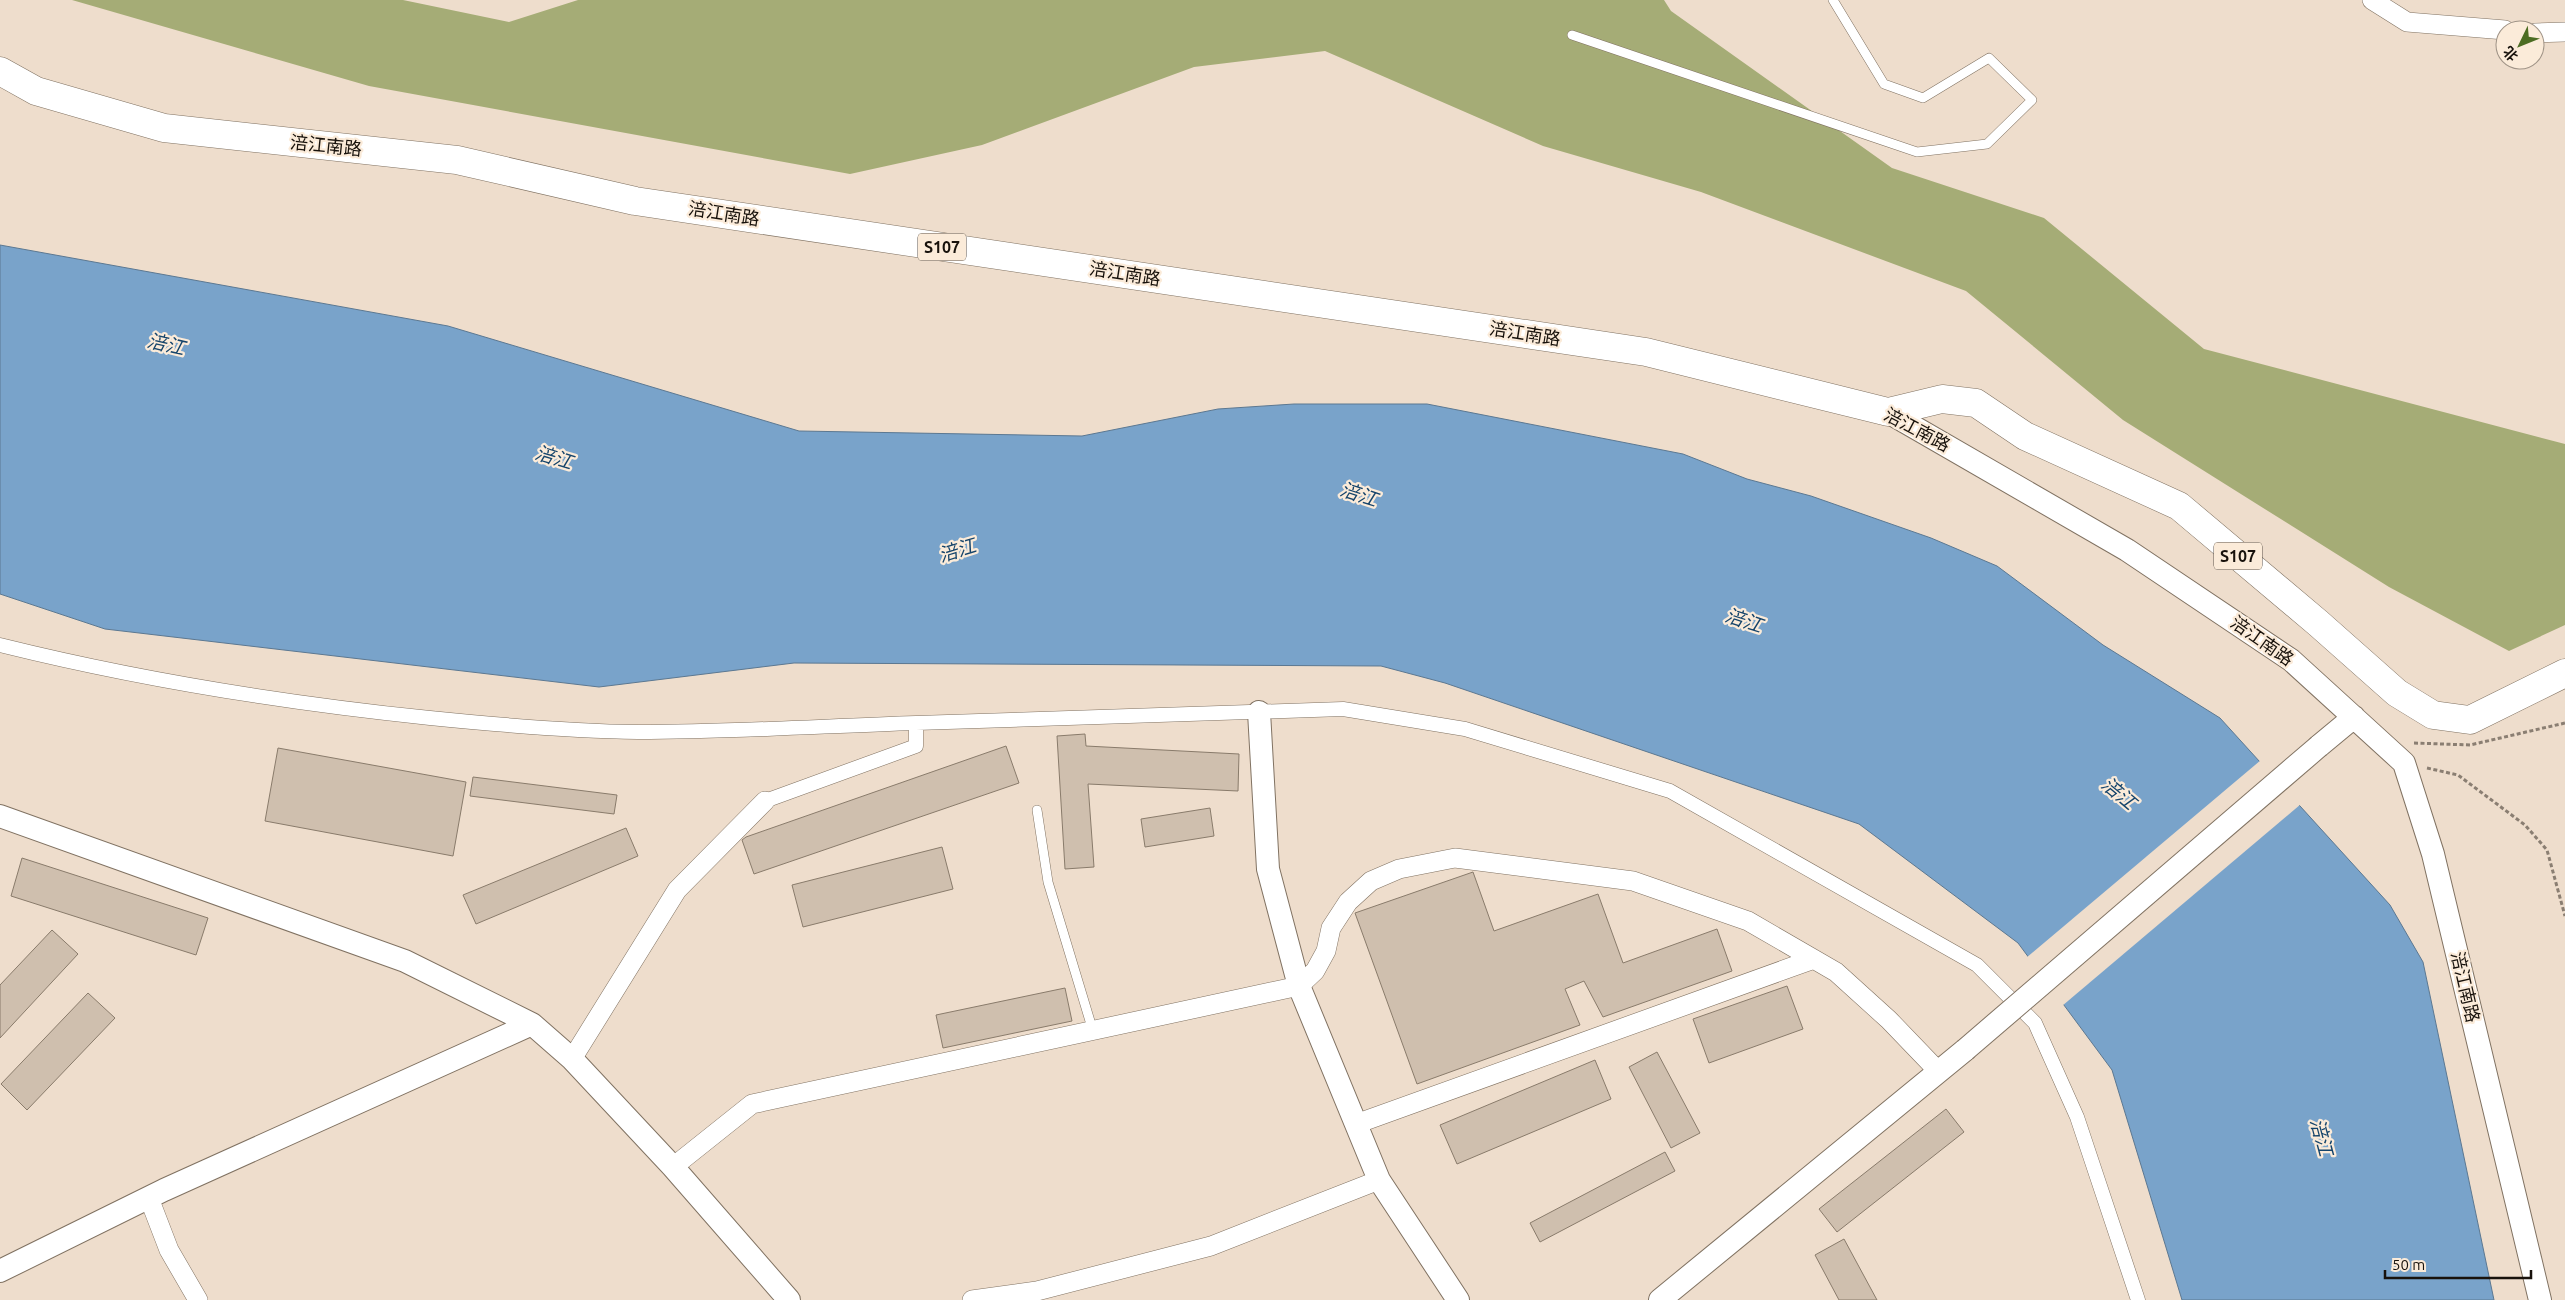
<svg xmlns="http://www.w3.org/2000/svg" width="2565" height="1300" font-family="Ubuntu,'Noto Sans SC',sans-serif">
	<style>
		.forest { fill: #a5ac76 }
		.water { fill: #79a3ca; stroke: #5c7891 }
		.pier { fill: #edc }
		.building { fill: #cfbfae; stroke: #897b6b }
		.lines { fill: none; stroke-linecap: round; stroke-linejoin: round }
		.service-casing { stroke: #807262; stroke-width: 10 }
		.pedestrian-casing { stroke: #807262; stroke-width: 15 }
		.minor-casing { stroke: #807262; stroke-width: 20 }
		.tertiary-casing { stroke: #807262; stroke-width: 24 }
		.primary-casing { stroke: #807262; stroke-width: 29 }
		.path { stroke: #8a7e72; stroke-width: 3; stroke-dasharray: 4 2.5; stroke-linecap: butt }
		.service { stroke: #fff; stroke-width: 9 }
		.pedestrian { stroke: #fff; stroke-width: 14 }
		.minor { stroke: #fff; stroke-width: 19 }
		.tertiary { stroke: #fff; stroke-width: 22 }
		.primary { stroke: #fff; stroke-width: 28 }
		.tertiary-bridge-casing { stroke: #807262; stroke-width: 24; stroke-linecap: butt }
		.tertiary-bridge { stroke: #fff; stroke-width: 22 }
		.labels { text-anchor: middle; stroke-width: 4.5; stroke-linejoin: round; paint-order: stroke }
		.shield { fill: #fbebd9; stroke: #5c534a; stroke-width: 1 }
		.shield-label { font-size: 16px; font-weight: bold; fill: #18120c }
		.street-label { font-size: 18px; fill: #18120c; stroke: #fbebd9 }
		.water-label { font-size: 19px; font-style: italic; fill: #15446b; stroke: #fbebd9 }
	</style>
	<rect width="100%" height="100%" fill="#edc"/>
	<path class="forest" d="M72,0h331l106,22 69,-22h1086l7,11 221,157 152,50 160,131 361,95v181l-56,26 -120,-64 -266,-167 -157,-129 -265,-99 -158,-46 -218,-95 -131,16 -212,78 -132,29 -481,-88z"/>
	<path class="water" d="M0,245l448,81 351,105 283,5 136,-27 76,-5h133l256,50 64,25 64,17 120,42 66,28 106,79 117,73 170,187 33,57 71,338h-312l-70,-230 -94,-127 -159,-119 -414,-141 -64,-17 -587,-3 -195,24 -494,-58 -105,-35z"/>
	<path class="pier" d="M2261,760l40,44 -239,202 -36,-48z"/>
	<path class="building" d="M1085,734l1,12 153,8 -1,37 -150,-7 6,83 -29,2 -8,-133z
		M1006,746l13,37 -265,91 -12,-34 4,-3z
		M278,748l188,34 -13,74 -188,-35z
		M473,777l144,18 -3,19 -144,-18z
		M1210,808l4,28 -69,11 -4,-28z
		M626,828l12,28 -162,68 -13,-29z
		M942,847l11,42 -150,38 -11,-42z
		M22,858l186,60 -12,37 -185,-59z
		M1473,872l21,59 104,-37 25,69 94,-34 15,42 -129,46 -19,-36 -19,8 15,36 -163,59 -62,-171z
		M52,930l26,24 -78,84v-53z
		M1787,986l16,43 -94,34 -16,-44z
		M1065,988l7,33 -129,27 -7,-33z
		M88,993l27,25 -88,92 -26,-26z
		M1657,1052l43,81 -29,15 -42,-81z
		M1595,1060l16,39 -154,65 -17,-39z
		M1946,1109l18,23 -127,100 -18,-23z
		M1665,1152l10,19 -135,71 -10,-19z
		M1844,1239l33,61h-38l-24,-45z"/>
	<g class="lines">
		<defs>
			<path id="service" d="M1572,35l345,117 70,-8 45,-44 -43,-42 -66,40 -39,-14 -51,-84
				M1037,810l11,72 45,149"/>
			<path id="pedestrian" d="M0,645c141,35 285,58 430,73 69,7 139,13 208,14 93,0 186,-6 278,-9
				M765,801l151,-55v-23l427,-14 122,20 205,62 307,174 58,58 42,94 61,183"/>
			<path id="minor" d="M2372,0l35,22 98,8
				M2535,33l30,-1
				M572,1059l105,-169 88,-89
				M1356,1124l458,-165
				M673,1167l79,-63 547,-118 16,-15 11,-20 5,-23 17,-26 23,-21 28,-12 56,-11 178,23 115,40 88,51 53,48 49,51
				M149,1198l20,52 29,50
				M972,1300l65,-9 174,-45 168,-66"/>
			<path id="tertiary" d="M1888,412l239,138 164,110 113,103 29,91 107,446
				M1259,712l9,157 31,117 80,194 79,120
				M2319,746l35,-29
				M0,816l405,145 127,63 40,35 101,108 116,133
				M0,1271l164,-81 368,-166
				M1660,1300l305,-250"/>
			<path id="primary" d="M0,71l36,20 128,37 293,32 178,41 1011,151 242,60 54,-13 34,4 49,33 154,70 139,117 79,70 36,22 37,5 95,-47"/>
		</defs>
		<use href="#service" class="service-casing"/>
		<use href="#pedestrian" class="pedestrian-casing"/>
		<use href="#minor" class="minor-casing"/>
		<use href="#tertiary" class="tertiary-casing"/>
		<use href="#primary" class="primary-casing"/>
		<path class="path" d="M2414,743l56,2 95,-22
			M2427,768l31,7 67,50 22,25 18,66"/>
		<use href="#service" class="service"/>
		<use href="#pedestrian" class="pedestrian"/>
		<use href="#minor" class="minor"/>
		<use href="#tertiary" class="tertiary"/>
		<use href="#primary" class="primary"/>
		<defs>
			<path id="tertiary-bridge" d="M1965,1050l354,-304"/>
		</defs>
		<use href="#tertiary-bridge" class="tertiary-bridge-casing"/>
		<use href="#tertiary-bridge" class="tertiary-bridge"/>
	</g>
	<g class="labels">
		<g class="shield">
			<rect x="918" y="233.5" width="48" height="27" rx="4"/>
			<rect x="2214" y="542.5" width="48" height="27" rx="4"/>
		</g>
		<g class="shield-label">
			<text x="942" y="253">S107</text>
			<text x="2238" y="562">S107</text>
		</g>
		<g class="street-label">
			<text transform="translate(326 146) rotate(6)" y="6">涪江南路</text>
			<text transform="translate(724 214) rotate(9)" y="6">涪江南路</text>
			<text transform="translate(1125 274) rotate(9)" y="6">涪江南路</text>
			<text transform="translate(1525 334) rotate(9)" y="6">涪江南路</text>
			<text transform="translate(1917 430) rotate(28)" y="6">涪江南路</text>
			<text transform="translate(2262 641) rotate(35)" y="6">涪江南路</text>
			<text transform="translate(2465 987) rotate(77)" y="6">涪江南路</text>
		</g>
		<g class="water-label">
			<text transform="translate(166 344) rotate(13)" y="7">涪江</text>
			<text transform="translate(554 457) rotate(17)" y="7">涪江</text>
			<text transform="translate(1359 494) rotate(18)" y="7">涪江</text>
			<text transform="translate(957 550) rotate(-17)" y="7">涪江</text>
			<text transform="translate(1744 620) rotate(18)" y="7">涪江</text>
			<text transform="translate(2119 793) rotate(40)" y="7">涪江</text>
			<text transform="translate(2322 1137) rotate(75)" y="7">涪江</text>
		</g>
	</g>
	<g transform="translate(2520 45) rotate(227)"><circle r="24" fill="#fbebd9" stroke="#a09487"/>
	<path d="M0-4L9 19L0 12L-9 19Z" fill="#4c6c22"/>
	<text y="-8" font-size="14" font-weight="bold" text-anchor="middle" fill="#18120c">北</text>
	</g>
	<path d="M2385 1270v8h146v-8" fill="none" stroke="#18120c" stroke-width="2.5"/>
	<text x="2392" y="1270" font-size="15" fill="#18120c" stroke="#fbebd9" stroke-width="4" paint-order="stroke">50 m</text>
</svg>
